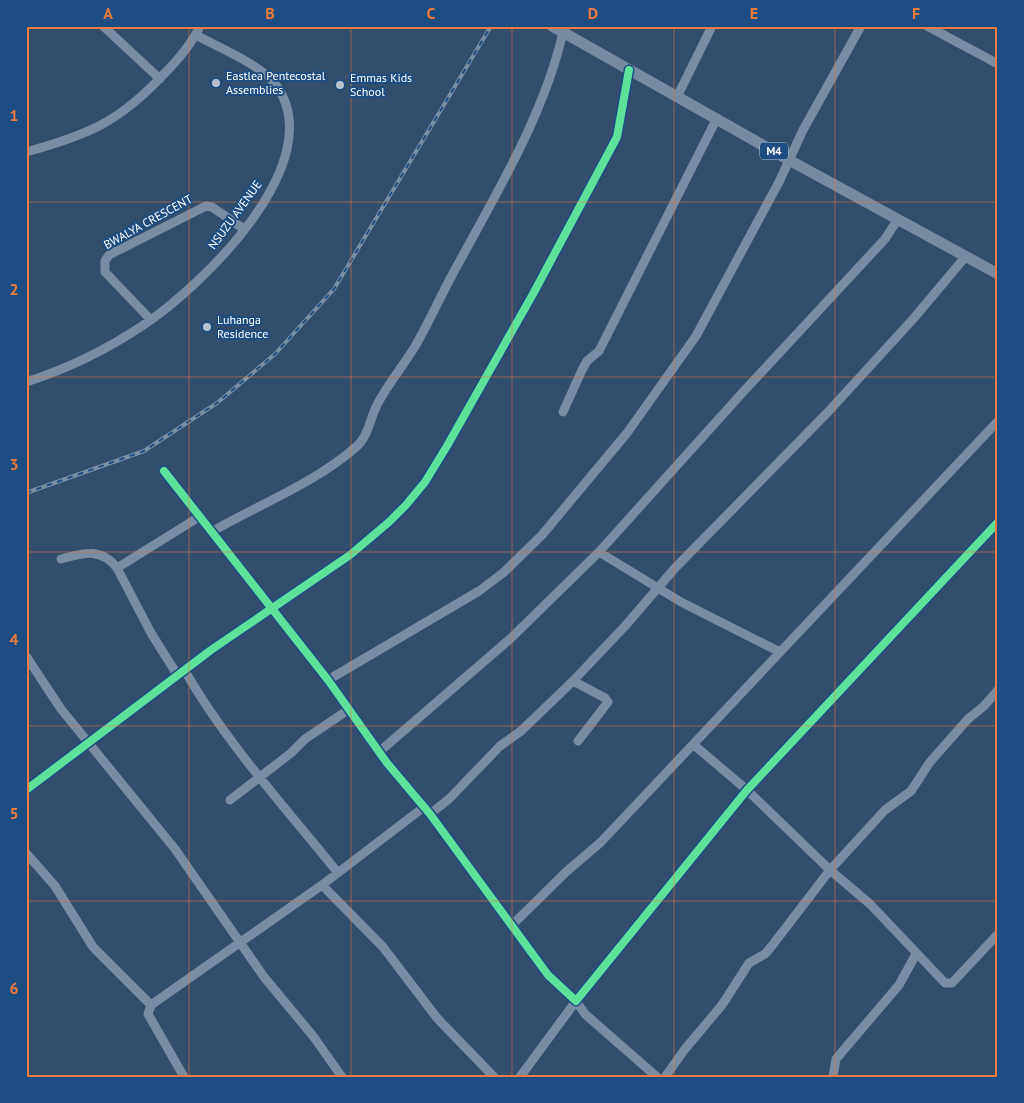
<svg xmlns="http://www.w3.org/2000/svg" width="1024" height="1103" font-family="'PT Sans',sans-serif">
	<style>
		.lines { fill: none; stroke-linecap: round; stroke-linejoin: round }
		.minor { stroke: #798ca2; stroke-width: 9 }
		.major { stroke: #788a9f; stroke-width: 11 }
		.rail-casing { stroke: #7a8ea2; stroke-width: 4 }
		.rail { stroke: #1c4d83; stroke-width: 2; stroke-dasharray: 5.5; stroke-linecap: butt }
		.cycleway-casing { stroke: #1c4d83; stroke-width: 11 }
		.cycleway { stroke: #60e19b; stroke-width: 8 }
		.grid { fill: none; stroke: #ed7a3d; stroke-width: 1; stroke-opacity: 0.55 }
		.poi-dot { fill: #b8c1cc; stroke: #1c4d83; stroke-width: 2 }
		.labels { text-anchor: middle; stroke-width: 4; stroke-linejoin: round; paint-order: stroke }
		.shield { fill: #1c4d83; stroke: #bbcada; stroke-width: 1 }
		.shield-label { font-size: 11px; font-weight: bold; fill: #fff }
		.poi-label { font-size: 12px; fill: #fff; stroke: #1c4d83; text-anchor: start }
		.street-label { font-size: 12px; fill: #fff; stroke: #1c4d83 }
		.neatline { fill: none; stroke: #ed7a3d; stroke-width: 2 }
		.grid-label { font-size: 16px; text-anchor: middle; font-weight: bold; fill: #ed7a3d }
	</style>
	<rect width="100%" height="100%" fill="#334e6c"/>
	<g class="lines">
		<path class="minor" d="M103,26l57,53
			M927,26l71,38
			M677,97l35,-71
			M26,152c62,-17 93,-30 137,-77 15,-15 28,-30 37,-49
			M151,320l-46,-48v-11l4,-6 97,-49 6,1 32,22
			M26,382c41,-13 80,-32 116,-56 58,-38 190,-164 134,-241 -16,-21 -57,-37 -80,-50
			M563,412l19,-42 5,-9 12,-10 118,-233
			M164,471l164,209 59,83 43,51 118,161 28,26 171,-211 251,-268
			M213,531c47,-27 102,-48 143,-84 13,-11 14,-30 22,-44 11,-21 27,-39 39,-60 14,-25 26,-52 40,-77 39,-72 88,-153 106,-234
			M599,552l82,50 99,50
			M61,559c22,-6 40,-12 56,9l82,-51
			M117,568l34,65 27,43
			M26,656l35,53 114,140 89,128 49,59 29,41
			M185,671c42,73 100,136 153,202
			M328,680l151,-89 24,-18 39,-38 85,-102 69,-97 83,-154 24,-52 58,-104
			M573,681l32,17 3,4 -30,39
			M694,745l53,45 83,80 40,34 75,79h7l46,-49
			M379,752l131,-113 89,-87 144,-160 142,-153 13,-20
			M26,790l185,-140 139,-95 39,-33 17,-17 19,-23 22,-36 86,-152 84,-157 12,-67
			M230,800l61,-47 14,-14 43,-29
			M430,814l19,-15 51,-53 21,-15 52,-50 53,-56 49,-57 153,-156 86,-94 52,-62
			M26,853l29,33 38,61 58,58
			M322,885l61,62 54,71 57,59
			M511,926l55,-54 35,-30 397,-421
			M184,1077l-36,-63 3,-9 171,-120 102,-78
			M520,1077l56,-76 9,13 72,63
			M665,1077l20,-28 37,-44 27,-42 16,-9 6,-7 59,-77 55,-60 26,-19 19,-29 38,-43 16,-13 14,-16
			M833,1077l3,-18 63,-74 17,-31"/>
		<path class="major" d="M552,26l237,134 209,114"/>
		<defs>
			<path id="rail" d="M26,493l118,-42 73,-48 58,-49 59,-65 157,-263"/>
		</defs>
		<use href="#rail" class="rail-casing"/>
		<use href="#rail" class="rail"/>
		<defs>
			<path id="cycleway" d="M164,471l164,209 59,83 43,51 118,161 28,26 171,-211 251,-268
				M26,790l185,-140 139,-95 39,-33 17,-17 19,-23 22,-36 86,-152 84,-157 12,-67"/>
		</defs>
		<use href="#cycleway" class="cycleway-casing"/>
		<use href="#cycleway" class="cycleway"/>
	</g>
	<path class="grid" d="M189,26v1051M351,26v1051M512,26v1051M674,26v1051M835,26v1051M26,202h972M26,377h972M26,552h972M26,726h972M26,901h972"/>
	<g class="poi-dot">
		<circle cx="216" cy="83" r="5"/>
		<circle cx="340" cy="85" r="5"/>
		<circle cx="207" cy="327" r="5"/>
	</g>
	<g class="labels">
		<rect class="shield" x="760" y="142.5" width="28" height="17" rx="4"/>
		<g class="shield-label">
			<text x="774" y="155">M4</text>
		</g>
		<g class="poi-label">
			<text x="226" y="80">Eastlea Pentecostal<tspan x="226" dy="14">Assemblies</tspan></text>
			<text x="350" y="82">Emmas Kids<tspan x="350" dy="14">School</tspan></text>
			<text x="217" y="324">Luhanga<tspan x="217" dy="14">Residence</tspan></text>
		</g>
		<g class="street-label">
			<text transform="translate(235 215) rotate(-54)" y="4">NSUZU AVENUE</text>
			<text transform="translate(148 222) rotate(-29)" y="4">BWALYA CRESCENT</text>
		</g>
	</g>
	<rect width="1024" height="1103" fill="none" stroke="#1c4d83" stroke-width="55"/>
	<rect x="28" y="28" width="968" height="1048" class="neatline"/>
	<g class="grid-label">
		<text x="108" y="19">A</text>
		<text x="270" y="19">B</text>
		<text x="431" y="19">C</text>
		<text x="593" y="19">D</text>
		<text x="754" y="19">E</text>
		<text x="916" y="19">F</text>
		<text x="14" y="121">1</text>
		<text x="14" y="295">2</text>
		<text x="14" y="470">3</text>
		<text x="14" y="645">4</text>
		<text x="14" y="819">5</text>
		<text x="14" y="994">6</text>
	</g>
</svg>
